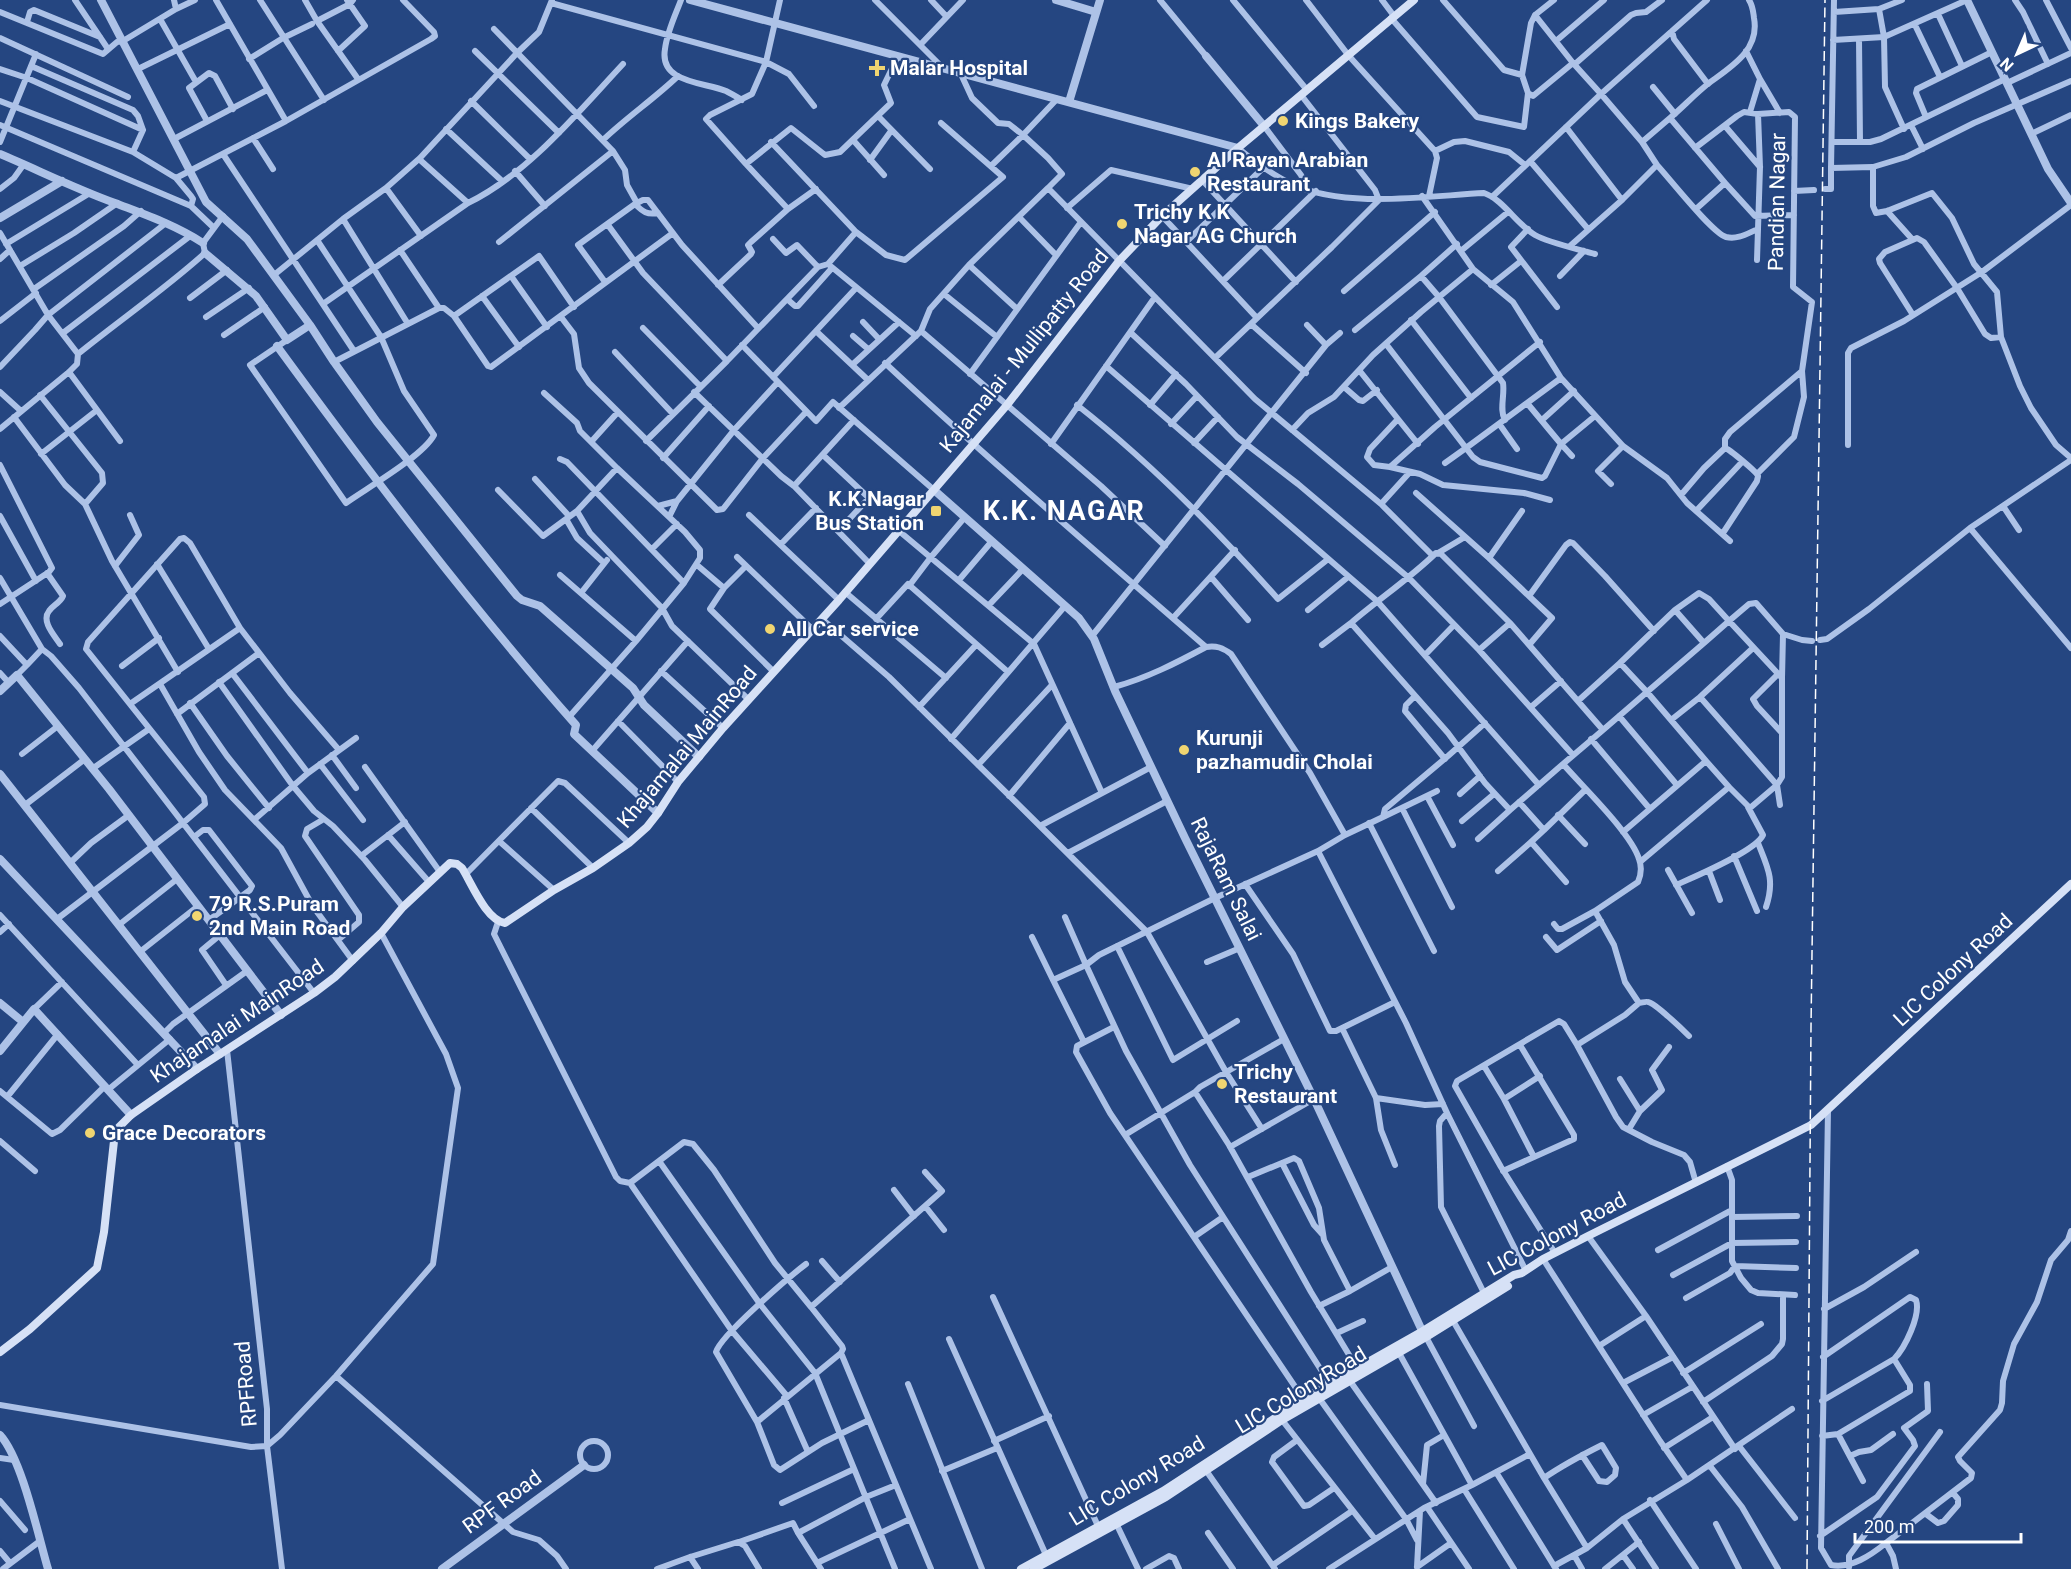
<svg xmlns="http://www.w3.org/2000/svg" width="2071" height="1569" font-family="Roboto,sans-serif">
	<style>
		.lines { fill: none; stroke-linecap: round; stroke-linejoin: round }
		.minor { stroke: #adc2e7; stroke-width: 6 }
		.tertiary { stroke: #adc2e7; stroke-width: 8 }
		.secondary { stroke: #d6e1f6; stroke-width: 8 }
		.rail { stroke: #fff; stroke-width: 1.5; stroke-dasharray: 10 4.5; stroke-linecap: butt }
		.poi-dot { fill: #f0d571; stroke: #254681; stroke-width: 2 }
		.labels { text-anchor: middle; stroke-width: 4.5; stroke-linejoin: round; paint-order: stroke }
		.poi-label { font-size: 21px; font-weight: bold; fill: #fff; stroke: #254681; text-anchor: start }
		.street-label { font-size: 21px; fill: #fff; stroke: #254681 }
		.district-label { font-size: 27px; font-weight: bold; letter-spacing: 1.5px; fill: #fff; stroke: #254681 }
	</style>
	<rect width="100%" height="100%" fill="#254681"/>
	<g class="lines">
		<path class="minor" d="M75,0l33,49
			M216,0l70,121
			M260,0l64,100
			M305,0l12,21 41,58
			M681,0c-6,16 -14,32 -16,49 -6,34 39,33 61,42 6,3 11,6 16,9
			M780,0l-14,62 -14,32 -42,21 -4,4 40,45 45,-36 34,27 15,-3 51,-49 -7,-18 14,-29
			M875,0l68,68
			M931,0l15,16
			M1160,0l46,56
			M1233,0l74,90
			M1306,0l43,56 86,95 2,7 -8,38
			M1382,0l12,16
			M1443,0l61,70 18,5
			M1834,0l-3,168 42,-1 33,-10 68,-34 97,-42
			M2015,0l8,12 25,52
			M2046,0l25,48
			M551,3l215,59 23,12 25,32
			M176,9l19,-9
			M1879,9l5,28 1,50 19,42
			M0,12l103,42 14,-12 6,-1 53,-32 -2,-9
			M1834,12l45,-3 23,-9
			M1938,14l24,52
			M1535,15l38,48 -40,33 -5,-3 -6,-18 9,-52z
			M1535,15l19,-15
			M1391,18l86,99 47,10 4,-34
			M160,19l36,63
			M317,21l33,-17 3,-4
			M27,22l3,-10 4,-2 66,27
			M1915,25l25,52
			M494,29l119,122 12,19 2,15 10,18
			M1672,31l2,8 34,45
			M0,38l128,59
			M1859,39l1,103
			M1833,40l51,-3 83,-37
			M1556,41l48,-41
			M921,44l42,-44
			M338,51l27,-25 -18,-26
			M475,51l84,82
			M1746,51l14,28 -10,33
			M249,59l34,-21 29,-14
			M1573,63l28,31 106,-94
			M1575,64l56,-49 5,-2 10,-1 16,-12
			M31,66l102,44 5,6 5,14 -10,22
			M0,69l27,9 116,52
			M138,69l92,-45
			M960,72l12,26 26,25 11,1 14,11 -32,31
			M1760,79l20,34
			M2007,83l64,-30
			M1653,87l22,27
			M1057,99l-34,36 25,23 14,16 -14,14 207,211 126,105 52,52
			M0,101l133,51 43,26 15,18 2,3 -2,7
			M471,101l59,58
			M878,116l52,53
			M1926,117l-10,-24 1,-4 75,-37
			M1670,118c13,-11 25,-24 39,-35 22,-16 51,-33 45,-65 -1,-7 -1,-12 -5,-18
			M207,121l-18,-33 20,-15 6,3 18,33
			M0,125l191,81 23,22
			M1911,125l12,24
			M1264,126l37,49 6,14
			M1725,126l35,41
			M1566,127l56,73
			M446,129l56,52
			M2031,134l40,-19
			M253,138l20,31
			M174,139l93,-49
			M603,140c24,-23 51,-41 75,-64
			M853,140l31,35
			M0,142l36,-88
			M771,142l85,90 -28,32 88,72
			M1832,142h38l11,-3 124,-60
			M1238,148c17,14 34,27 54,36 53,25 135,12 192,9 20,7 32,31 51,42 14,8 43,14 60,19
			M1695,148l42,-32 7,-4 14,2 2,53 -3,93
			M1435,151l19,-9 11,-1 44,11 16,13
			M223,154l131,197
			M419,159l49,44
			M870,160l21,-29
			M1530,161l58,68
			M746,164l42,45
			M1657,165l-15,-23 28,-24 55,65
			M1873,167v39l3,7 11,-2 45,-18 20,25 22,46 23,28 4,45 19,49 11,22 25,37 15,13
			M515,171l30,35
			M176,178l110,-57 145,-82 4,-3 -1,-4 -31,-32
			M1203,181l93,101
			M386,188l35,48
			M0,189l14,-11 10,-14
			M1825,189h6v-21
			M1794,191l20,-1
			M1492,197l109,-103 41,48
			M635,204c8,8 12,11 23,9
			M1067,208l44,-38 82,19
			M1696,209l29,-26 30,33 39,-1
			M1887,211l25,28
			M1162,216l95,102
			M1019,217l37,38
			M343,219l65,105
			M608,225l35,48 84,88
			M1528,229l-17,18 46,60
			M856,232l30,23 19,5 98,-83 -62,-54
			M0,233l48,82 30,39c42,-34 87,-65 127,-101l-2,-10 20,-27
			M773,239l13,14 11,-8 21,22
			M499,242l114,-91
			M1186,242l77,-74
			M6,244l84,-51
			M1570,246l52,-46 35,-35c13,14 55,68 69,72 12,3 22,-4 32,-8
			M400,250l39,58h5l10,8 34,50 3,1 182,-134
			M1462,250l46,-38
			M0,259l10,-9
			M969,265l48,44
			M20,266l54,-33 42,-29
			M1473,269l40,33 48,76 62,68 44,32 20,25 43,38
			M274,275l69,-56 43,-31 34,-30 97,-105 22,-21 13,-32
			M511,276l36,51
			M1421,276l18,21 64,86c2,12 -4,27 2,37
			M1560,276l24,-25
			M1223,281l93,-90
			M605,282l-27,-37 57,-41 8,-4h5l34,45 76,83
			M718,285l33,-31 1,-2 -4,-7 3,-3 37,-33 28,-20
			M1491,285l30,-24
			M34,289l90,-63 17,-15
			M1344,291l91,-79
			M944,294l53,43
			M482,296l37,51
			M190,298l37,-28
			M787,299l8,7h3l34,-38
			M323,304l145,-101c60,-29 111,-92 155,-139
			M1913,315l-33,-52 -1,-4 6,-7 32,-14 7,4 33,46 28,46 6,4 10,-1
			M454,316l85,-60 35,51
			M206,317l43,-29
			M561,317l13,17 5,34 10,15 128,127 6,-1 40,-51 43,-46
			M1411,320l60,78
			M0,321l36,-28
			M863,322l16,17
			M1251,324l55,49
			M1307,325l19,20
			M643,328l57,58
			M1355,330l66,-54 36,-32
			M921,331l9,-22 39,-44 79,-77
			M817,332l51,48
			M63,333l127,-97
			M1131,333l55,51 51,53 61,47 111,94 70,72 94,105
			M224,335l41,-28
			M853,336l15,13
			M287,340l-37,25 96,138c21,-15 77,-47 88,-68l-30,-44 -23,-54 -64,-97
			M1386,344l80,104 95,-70
			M742,345l74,76 17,-19 101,88
			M615,352l58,62
			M1215,358l117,-111 47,-47 -4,-10 -74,-95
			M334,362l105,-54
			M885,363c105,98 213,190 321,284
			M852,365l47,-43
			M1106,366l271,235 162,184
			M0,367l35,-37 13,-15 118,-92
			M1359,370l39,49
			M69,372l51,69
			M970,374l111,-152
			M773,377l83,-89
			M1344,387l15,13 4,1 14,-11
			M0,392l21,19
			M694,392l87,84 13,10 76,78
			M544,393l33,30 3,8 37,37 68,64 15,18v8l-16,25
			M40,395l62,78 1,10 -18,21
			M1527,403l34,41 34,-28
			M1077,405c74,58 139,124 201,194l49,-39
			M1150,405l26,-31
			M839,408l82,-77 180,155 64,60
			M14,417l51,68 20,19 27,57 66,111
			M1542,420l32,-29
			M1171,424l26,-28
			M1500,425l17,24
			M0,429l69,-57 8,-8 1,-10
			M1292,430l16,-17 26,-16 39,-42 48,-43 52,-43 -51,-73
			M646,441l81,-80 91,-94 10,-3
			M591,442l27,-30
			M1194,443l24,-26
			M1051,444l104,-147
			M1418,444l-20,-25 -28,30 -3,8 7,8 16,2 45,-40 105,-85
			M1848,445v-92l3,-5 53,-27 78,-49 89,-67
			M1725,448v-9l5,-7 72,-61 10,-69 -19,-15 2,-170 -6,-5 -31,2
			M41,454l56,-44
			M823,455l46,43 -31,33
			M663,458l46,-52
			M560,459l7,3 117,121 -48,58
			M2071,460l-101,68 101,120
			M1445,463l21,-15 7,9 7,5 62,16 3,-2 16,-32 11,12
			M0,465l52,103 -3,4 -49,32
			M1390,467l30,7 23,11 81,8 26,7
			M1757,474l37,-37 10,-40 -2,-26
			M535,479l34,37
			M1611,484l-13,-13 25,-25
			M794,486l60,-66
			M498,490l45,46 34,-25 13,22 72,75 10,18 77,74
			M1416,493l73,65 63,60 -23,27
			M1681,495l23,-27 21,-20c4,1 32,24 33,28 0,2 -1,3 -1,5l-34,52
			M1381,504l29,-32
			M658,506l19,-5
			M2003,506l16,24
			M577,511l40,-43
			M1696,511l46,-49
			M749,515l90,85
			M0,516l36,65
			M669,517l8,-16 58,-72 43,-47
			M566,519l11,19 27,25
			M899,531l135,113 68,149
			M781,544l35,-36
			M652,549l25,-25
			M1438,553l27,-16
			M737,557l75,72
			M1489,558l33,-47
			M157,564l52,85
			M697,565l27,23
			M115,566l24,-31 -9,-20
			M746,566l-22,22 -14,21 64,63
			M47,573l16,23c-3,7 -10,9 -14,15 -8,10 5,24 11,33
			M560,575l76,66 -67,76
			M1211,577l37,43
			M0,578l42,71 9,7 28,32 235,305
			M959,580l33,-39
			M909,586l22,-29 34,-40
			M845,592l101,86
			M581,593l26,-33
			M1529,596l37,-51 4,-3 3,1 32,33 49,55
			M989,605l34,-36
			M1308,610l40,-33
			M1675,610l24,-17 10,6 20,22 20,-17 7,-1 27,31 -1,44 -53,-57 -25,22
			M1173,618l62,-68
			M822,619l67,58 151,149 111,-59
			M876,619l32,-35 100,88
			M1783,634l19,6 10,1
			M0,636l27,29 -10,10
			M1092,636l234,-291 14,-12
			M1820,640l7,-1 42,-30 101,-81
			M1322,645l29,-22
			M1479,650l31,-27
			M1425,655l29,-30
			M27,665l15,-16
			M122,666l37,-28
			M661,671l62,57
			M0,673l9,10
			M232,673l76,100
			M1778,674l-25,25 4,7 24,26
			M219,682l74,104 21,25 19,15 32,34 38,47
			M160,684l39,68 26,38 56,58 31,57 41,56
			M1114,687c33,-9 62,-24 92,-40 10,-2 17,1 25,7l79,119 35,62
			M1415,696l-9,9 -1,6 40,48
			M1700,697l77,88 5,-8v-99
			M1579,700l41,-37 27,29 57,-49 -29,-33 -55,53
			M190,703l37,53 42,52
			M130,704l110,-76
			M919,707l57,-62
			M1531,707l30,-26
			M177,714l82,-61
			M1619,716l58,69
			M1671,720l29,-23 53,-49
			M618,721l60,61
			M1603,730l44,-38 59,69
			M951,739l114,-133
			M1591,739l59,70
			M592,751l96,-110
			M22,754l36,-28
			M332,755l24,33
			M320,764l43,56
			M1563,764l40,-34 -93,-107 -69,-69 -5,-1c-27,26 -57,46 -85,70l97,110 37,50 25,27 53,-46c19,22 68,69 76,95 3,8 2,16 -1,23l-43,29 19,34 11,37 14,21 -14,12 -48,30 39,72 7,10 29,15 32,13 6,7 6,21
			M978,765l74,-80
			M365,767l75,105
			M92,769l57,-40
			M1777,785l3,20
			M1729,787l21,21 27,-23
			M1460,794l20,-18
			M1009,796l61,-73
			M1427,796l26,49
			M1519,802l25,28 41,-40
			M25,805l60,-46
			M531,808l62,60
			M1402,808l50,99
			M1558,815l27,29
			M1383,817l54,-26
			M255,819l53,-46 48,-35
			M324,819l-17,10 -2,7 54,79v7l-21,18
			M1462,821l32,-27
			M1369,823l65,128
			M1040,826l107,106 79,140 36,57
			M1544,830l-13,12 35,40
			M1623,832l83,-71 23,26 -89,75
			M388,835l41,47
			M194,837l9,-7h6l43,56 -2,4 -41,30
			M1478,839l32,-29
			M499,841l55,49
			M1758,843c10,25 17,37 8,64
			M1318,851l88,172 41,90 79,158
			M1068,853l99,-52
			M361,856l44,-34
			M1734,856l23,55
			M71,862l20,-19 38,-28
			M1668,870l24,43
			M1498,871l33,-29
			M1709,871l11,29
			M466,874l92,-93 7,2 64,60
			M1245,884l48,70 37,77h6l59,-29
			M1676,885c18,-8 80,-34 87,-50l-15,-28
			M0,915l137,149
			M1065,917l21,48 -33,15 31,62
			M57,919l126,-96 22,-19 -1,-7 -118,-148 2,-7 92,-103 4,-1 6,5 50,85 50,65 49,57
			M498,922l-4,12 122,243 4,4 10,2
			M120,924l57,-45
			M1554,924l4,5h4l33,-18
			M0,932l9,-8
			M220,935l-18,15 24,35
			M1032,937l21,43
			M1546,937l11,13 44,-29
			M1117,946l56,114 64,-39
			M141,951l57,-45
			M1207,962l33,-14
			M1639,1003c2,0 8,-2 9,-1 7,1 35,28 41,34
			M34,1009l28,-27
			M1114,1027l-37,19 -1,6 34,61 194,287
			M1342,1028l34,70 5,32 14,35
			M164,1033l9,-9 74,-53
			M1484,1066l20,33
			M1620,1079l20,32
			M109,1089l61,-50
			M0,1091l52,43 8,-4 45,-44
			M1195,1092l5,-5 84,-48
			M7,1097l51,-63
			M1376,1098l49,7 18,-1
			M1828,1110l-7,438 10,17c20,4 40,-10 55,-22l7,13 3,13
			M1447,1113l-7,8 -1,5 2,81 45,90
			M1629,1129l11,-18 22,-21 -10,-20 17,-23
			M1125,1135l70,-43 34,53 82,147 46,76
			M0,1141l35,30
			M1230,1147l84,-48
			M1534,1157l-30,-58 36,-23
			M659,1161l-29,22 102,148 55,65
			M1282,1163l32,62 9,10
			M1727,1166l5,14v81l9,17 10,12 7,3 37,2
			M1503,1171l71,-32v-4l-54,-90
			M1248,1177l46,-19 5,3 20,47 5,32 26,51 -31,15
			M894,1190l20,26
			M925,1206l17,-15 -17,-19
			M1732,1217l65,-1
			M1588,1236l58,80 89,133
			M1194,1237l29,-20
			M1658,1250l74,-40
			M1555,1253l-54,-86 -46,-81 2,-5 102,-60 5,3 13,21
			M1543,1259l117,182 27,39 105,-71
			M822,1261l18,21
			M806,1264c-17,13 -86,72 -90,88l41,70 84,-69
			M1673,1275l59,-32 64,-1
			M1350,1291l42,-24
			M993,1297l105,229
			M1686,1298l44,-25 5,-7 61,2
			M811,1307l31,39 1,3 -2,4 90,216
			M1824,1309l40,-22 52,-35
			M1452,1319l92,159 43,70 36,-29 64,-39
			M1337,1333l26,-12
			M1426,1337l48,89
			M949,1339l97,216
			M1599,1346l47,-30
			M1683,1373l78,-49
			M336,1376l177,156 26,8 18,16 9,13
			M1350,1381l86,122
			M1623,1383l50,-26
			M908,1384l74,185
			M1330,1384l-140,-219 -64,-114 -40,-86 13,-10 116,-57 103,-47 27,-16 38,-18 2,-8 63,-53 37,-33
			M784,1398l24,54
			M1319,1398l87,121 11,21
			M1822,1401l72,-42c11,-11 27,-44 22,-59l-6,-3 -87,60
			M1703,1402l69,-46 10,-12 1,-5v-44
			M0,1405l251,42 16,-1v-37l-40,-359
			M1643,1415l49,-28
			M1282,1420l93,119
			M757,1422l17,43 6,5 42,-27 47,-23
			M1838,1434l25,47
			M1822,1436l16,-2 72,-43v-6l-16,-26
			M1297,1440l-23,17 -2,5 32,44 5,-1 25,-17
			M580 1455a14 14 0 1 1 28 0a14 14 0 1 1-28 0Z
			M994,1441l55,-25
			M1739,1446l56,72
			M1664,1448l49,-31
			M1850,1456l9,-4 12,-2 22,-16
			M0,1458l14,2
			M1710,1466l32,41 36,62
			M1205,1469l70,100
			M942,1471l55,-23
			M1496,1472l60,97
			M1544,1478c19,-13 38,-23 58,-33l14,23 -1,7 -8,7 -8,-1 -17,-26
			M1423,1484l4,-39 17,-10
			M1472,1485l58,-31
			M1464,1489l50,80
			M1650,1500l46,69
			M0,1501l25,29
			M782,1503l72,-34
			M1427,1507l42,62
			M1926,1514l12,9 6,-2 14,-16v-6l-5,-6
			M1623,1519l33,50
			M1115,1521l23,48
			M1716,1524l23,45
			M1208,1533l25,36
			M1820,1536l57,-39 38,-51 -2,-6 -9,-12 24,-17 -1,-27
			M739,1542l54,-19 5,10
			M1886,1543l85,-65 1,-5 -12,-12 -2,-4 42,-47 2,-7 1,-22 11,-37 23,-42 14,-42 17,-20 3,-9
			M0,1551l10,12
			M1574,1555l8,14
			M1623,1555l10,14
			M690,1557l8,12
			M817,1563l93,-44
			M1273,1565l79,-54
			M1554,1566l33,-18
			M1417,1567l3,-56
			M1417,1567l34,-24
			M1849,1567v-11l91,-124
			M3,1569l37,-28
			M282,1569l-15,-123 13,-11 56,-59 97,-112 25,-176 -12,-34 -65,-121
			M657,1569l33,-12 48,-15 7,4 14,23
			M821,1569l-23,-36 68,-36 30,-12
			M895,1569l-80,-196 -55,-69 -101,-143 25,-19 9,2 21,26 61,93 36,44 114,-101 19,24
			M1146,1569l23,-13 5,2 5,11
			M1329,1569l95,-61 48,-23 -73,-132
			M1605,1569l34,-27"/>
		<path class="tertiary" d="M101,0l105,202 41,37 63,86 24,37 43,60 140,174 5,4 18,6 93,82 11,17 55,52
			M690,0l548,148
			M1056,0l40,12
			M1967,0l81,169 23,34
			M1206,56l58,70
			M1069,102l31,-102
			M0,154c38,16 76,35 115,49 31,12 60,22 88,40
			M0,218l62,-37
			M205,253l51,43 31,44 23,-15
			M277,346c95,130 192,258 299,379l-2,9 84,79
			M934,490l145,128 15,21 21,52 70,147 129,261 111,238
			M0,691l17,-16 92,114 172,226
			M0,774l220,280
			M0,859l197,210
			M0,1003l23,19
			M0,1051l34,-42 97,106
			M0,1435c22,24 38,100 48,134
			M442,1569l142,-104"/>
		<path class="secondary" d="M0,1352l30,-23 67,-61 7,-36 10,-91 4,-13 13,-13 66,-46 117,-76 21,-16 46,-44 22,-26 47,-44 7,1 5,4c10,16 24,52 43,55l49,-33 39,-22 36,-25 18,-16 11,-14 20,-31 45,-54 116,-128 168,-195 112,-144 43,-45 76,-68 176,-148
			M1021,1569l142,-78 152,-99 108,-61 91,-56 8,-2 21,-14 45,-23 223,-111 260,-241
			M1034,1569l132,-72 116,-77 144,-83 82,-51"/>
		<path class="rail" d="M1807,1569l4,-542 14,-1027"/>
	</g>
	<g class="poi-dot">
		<path d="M874 59h6v6h6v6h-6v6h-6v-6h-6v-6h6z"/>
		<circle cx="1283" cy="121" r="6"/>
		<circle cx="1195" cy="172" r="6"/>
		<circle cx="1122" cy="224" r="6"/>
		<rect x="930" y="505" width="12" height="12" rx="3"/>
		<circle cx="770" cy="629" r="6"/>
		<circle cx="1184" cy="750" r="6"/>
		<circle cx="197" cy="916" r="6"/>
		<circle cx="1222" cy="1084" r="6"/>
		<circle cx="90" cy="1133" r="6"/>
	</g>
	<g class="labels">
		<g class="poi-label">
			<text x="890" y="75">Malar Hospital</text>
			<text x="1295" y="128">Kings Bakery</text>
			<text x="1207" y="167">Al Rayan Arabian<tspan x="1207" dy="24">Restaurant</tspan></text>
			<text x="1134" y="219">Trichy K K<tspan x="1134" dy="24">Nagar AG Church</tspan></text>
			<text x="924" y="506" text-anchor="end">K.K.Nagar<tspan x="924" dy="24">Bus Station</tspan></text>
			<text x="782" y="636">All Car service</text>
			<text x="1196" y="745">Kurunji<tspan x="1196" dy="24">pazhamudir Cholai</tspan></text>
			<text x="209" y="911">79 R.S.Puram<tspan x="209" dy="24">2nd Main Road</tspan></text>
			<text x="1234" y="1079">Trichy<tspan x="1234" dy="24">Restaurant</tspan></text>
			<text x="102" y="1140">Grace Decorators</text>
		</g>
		<g class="street-label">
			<text transform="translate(1777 202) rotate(-89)" y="7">Pandian Nagar</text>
			<text transform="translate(1024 351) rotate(-51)" y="7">Kajamalai - Mullipatty Road</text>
			<text transform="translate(687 747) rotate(-50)" y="7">Khajamalai MainRoad</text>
			<text transform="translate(1226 879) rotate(64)" y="7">RajaRam Salai</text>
			<text transform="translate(1953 970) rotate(-43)" y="7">LIC Colony Road</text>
			<text transform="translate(237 1021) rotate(-34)" y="7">Khajamalai MainRoad</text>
			<text transform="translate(1557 1234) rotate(-28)" y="7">LIC Colony Road</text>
			<text transform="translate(246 1384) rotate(-95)" y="7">RPFRoad</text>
			<text transform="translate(1301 1390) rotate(-31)" y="7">LIC ColonyRoad</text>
			<text transform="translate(1137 1481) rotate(-31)" y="7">LIC Colony Road</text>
			<text transform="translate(502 1502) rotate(-36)" y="7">RPF Road</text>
		</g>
		<g class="district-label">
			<text x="1064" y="520">K.K. NAGAR</text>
		</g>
	</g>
	<g transform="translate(2017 54) rotate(224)" stroke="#254681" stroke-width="4.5" paint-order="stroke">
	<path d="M0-4.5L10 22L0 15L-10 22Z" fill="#ffffff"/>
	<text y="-9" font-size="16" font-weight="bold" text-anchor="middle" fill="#ffffff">N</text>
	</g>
	<path d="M1855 1533v9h166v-9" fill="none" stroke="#ffffff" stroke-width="3"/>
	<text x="1864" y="1533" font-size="18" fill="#ffffff" stroke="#254681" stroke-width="4.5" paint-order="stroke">200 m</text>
</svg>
